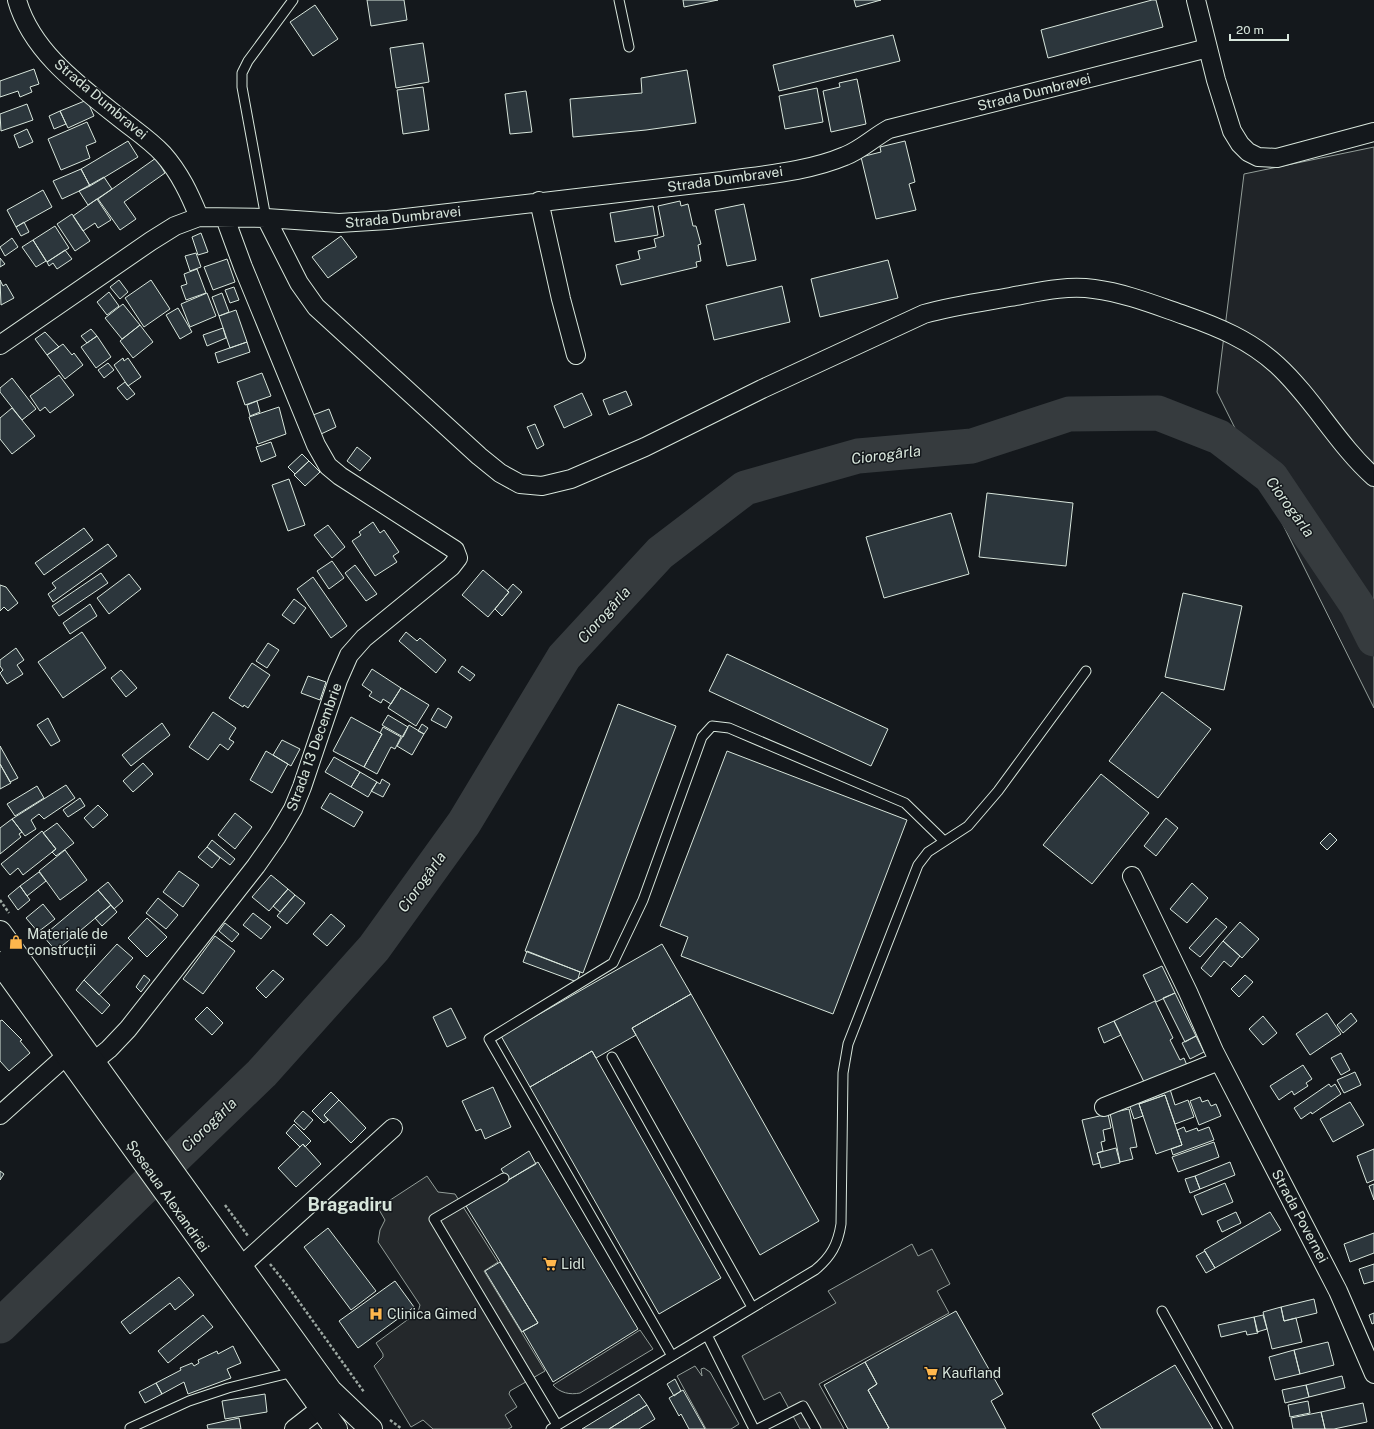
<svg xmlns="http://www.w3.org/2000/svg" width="1374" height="1429" font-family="'Public Sans',sans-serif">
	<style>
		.green { fill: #202428; stroke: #939e99 }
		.parking { fill: #24282b; stroke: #939e99 }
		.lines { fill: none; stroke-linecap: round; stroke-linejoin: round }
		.river { stroke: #363b3e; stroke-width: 35 }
		.building { fill: #2c363c; stroke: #d8e6dc }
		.service-casing { stroke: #d8e6dc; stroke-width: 11 }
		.minor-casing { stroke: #d8e6dc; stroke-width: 20 }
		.trunk-casing { stroke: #d8e6dc; stroke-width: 24 }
		.path { stroke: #9da8a2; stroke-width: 2.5; stroke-dasharray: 3 2; stroke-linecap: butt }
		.service { stroke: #14181c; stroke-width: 9 }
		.minor { stroke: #14181c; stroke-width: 18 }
		.trunk { stroke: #14181c; stroke-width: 22 }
		.labels { text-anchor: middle; stroke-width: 3; stroke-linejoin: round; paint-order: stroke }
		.street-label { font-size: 14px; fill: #d8e6dc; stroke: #14181c }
		.poi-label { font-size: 14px; fill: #d8e6dc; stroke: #14181c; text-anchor: start }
		.water-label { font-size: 15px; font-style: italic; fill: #d8e6dc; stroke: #14181c }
		.district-label { font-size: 18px; font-weight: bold; fill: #d8e6dc; stroke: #14181c }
	</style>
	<rect width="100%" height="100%" fill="#14181c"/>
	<path class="green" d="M1374,147v561l-157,-316 27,-218z
		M640,1330l13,19 -73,44c-10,2 -20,0 -27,-8z
		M695,1366l7,10 -1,-7 3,-1 6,4 29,52 -8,5h-25l-29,-53z"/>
	<path class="parking" d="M427,1176l11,16 17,2 43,68 -14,9 61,100 -35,20 -1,3 8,13 -12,8 7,12 -4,2h-75l-10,-9 -12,7 -37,-61 9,-9v-3l-7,-11 42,-31 2,-7 -42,-63 2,-12 5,-10 -7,-12z
		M912,1244l6,12 14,-7 18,35 -13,7 12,22 -130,71 25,45h-44l-20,-37 -16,8 -22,-44 94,-53 -8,-12z"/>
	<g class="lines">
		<path class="river" d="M0,1326l262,-253 112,-125 90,-125 100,-166 96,-104 85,-65 113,-32 114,-10 97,-32 89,-1 61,24 52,40 86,128 17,34"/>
	</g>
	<path class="building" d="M367,0h37l3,20 -36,6z
		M683,0h35l-34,7z
		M854,0h27l-25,7z
		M1152,0h4l7,27 -115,31 -7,-28z
		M315,5l23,34 -25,17 -23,-34z
		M893,35l7,26 -121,30 -6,-26z
		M423,43l6,39 -33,6 -6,-40z
		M34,69l5,15 -9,3 2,5 -12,5 -2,-6 -18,6v-16z
		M687,70l9,53 -50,7 -73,7 -3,-38 72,-6 -1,-15z
		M857,79l9,45 -35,8 -8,-41 17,-4 -1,-4z
		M423,87l6,43 -26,4 -6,-44z
		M817,88l6,34 -38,7 -6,-33z
		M526,91l6,41 -22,2 -5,-40z
		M87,100l7,16 -26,12 -8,-17z
		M27,104l6,16 -32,11 -1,-17z
		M60,111l6,13 -12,5 -5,-13z
		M87,122l9,20 -10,4 4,12 -29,12 -13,-31z
		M27,129l6,13 -14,6 -5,-13z
		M128,141l10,16 -48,29 -9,-17z
		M905,141l10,41 -6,2 7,26 -40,9 -15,-62 20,-5 -1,-5z
		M156,158l9,15 -41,29 12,17 -16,11 -22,-31z
		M81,169l9,17 -28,13 -9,-18z
		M104,177l8,12 -24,16 -9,-14z
		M43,190l9,17 -36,20 -9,-17z
		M97,199l14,21 -13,8 -3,-5 -12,8 -10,-15z
		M680,201l1,5 7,-2 5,22h3l5,18 -3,1 3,16 -5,1 1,5 -76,18 -5,-20 24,-6 -2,-8 18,-4 -2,-8 10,-3 -6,-30z
		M744,204l12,56 -29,6 -12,-56z
		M653,206l5,29 -43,7 -5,-29z
		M72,214l18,27 -15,10 -18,-27z
		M24,222l5,10 -8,4 -5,-9z
		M55,226l14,22 -22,14 -14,-22z
		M201,233l7,19 -10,3 -6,-18z
		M341,236l16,21 -29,21 -16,-21z
		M12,238l6,9 -13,9 -5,-9z
		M33,240l13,21 -10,6 -14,-20z
		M65,250l7,9 -15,10 -4,-6 -4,3 -2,-4z
		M196,253l5,14 -11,4 -5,-15z
		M0,258l5,6 -5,3z
		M227,259l8,23 -22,8 -9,-23z
		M888,260l10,38 -78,19 -9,-38z
		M197,269l9,24 -20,7 -5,-14 6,-2 -3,-10z
		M0,280l3,6 3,-2 8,14 -13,7z
		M119,280l9,12 -8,7 -10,-12z
		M151,280l19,29 -26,18 -19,-29z
		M782,286l8,36 -76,18 -8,-35z
		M234,287l5,13 -9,3 -5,-13z
		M109,292l10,14 -12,9 -10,-13z
		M207,293l9,23 -26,11 -9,-23z
		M222,293l7,19 -10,4 -7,-19z
		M123,304l17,21 -18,14 -17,-21z
		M178,308l14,24 -12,7 -14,-24z
		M236,310l11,32 -17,6 -11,-32z
		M140,325l13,17 -20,16 -13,-17z
		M223,328l3,10 -19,8 -4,-11z
		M91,329l6,7 -10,7 -6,-7z
		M45,332l14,15 -12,8 -12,-16z
		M97,336l14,21 -15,11 -15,-21z
		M247,342l3,10 -32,11 -3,-10z
		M63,344l9,11 2,-2 9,12 -18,14 -18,-24z
		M123,358l1,3 4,-3 13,19 -13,9 -14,-21z
		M108,363l6,7 -10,8 -6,-8z
		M262,373l9,23 -26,9 -8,-23z
		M59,375l15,20 -24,18 -5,-6 -5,4 -10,-15z
		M12,378l24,31 -14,11 -22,-28v-4z
		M125,382l10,12 -8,6 -10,-12z
		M626,391l6,14 -23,10 -6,-15z
		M582,393l10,22 -28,13 -10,-22z
		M257,401l3,11 -10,4 -3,-11z
		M279,407l7,27 -28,10 -9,-27z
		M12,408l23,28 -23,18 -12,-15v-21z
		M329,409l7,18 -15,7 -8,-19z
		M535,424l9,21 -7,4 -10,-22z
		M271,442l5,14 -15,6 -5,-15z
		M357,447l14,11 -11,13 -13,-10z
		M302,454l7,7 -14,13 -7,-7z
		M309,461l11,11 -15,14 -11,-11z
		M289,479l16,46 -17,6 -16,-46z
		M987,493l86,10 -7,63 -87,-9z
		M951,513l18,61 -85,24 -18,-61z
		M373,522l7,11 4,-3 15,22 -6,4 4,6 -22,14 -23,-35 9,-6 -2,-3z
		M328,525l17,22 -13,11 -18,-23z
		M84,528l9,12 -49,35 -9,-12z
		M108,544l9,12 -64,46 -5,-8 8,-6 -4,-5z
		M332,561l12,17 -15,11 -12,-18z
		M355,565l22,29 -11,7 -21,-28z
		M483,570l26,22 -21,25 -26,-22z
		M101,573l7,10 -49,33 -7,-10z
		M129,574l12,15 -32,25 -12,-16z
		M313,577l34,49 -16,12 -34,-49z
		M513,584l9,8 -20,24 -7,-7 14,-17 -2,-1z
		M0,585l6,2 12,16 -10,8 -4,-4 -4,4z
		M1183,593l59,13 -18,84 -59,-13z
		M294,599l12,9 -12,16 -12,-9z
		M90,604l7,12 -27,18 -7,-11z
		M82,632l24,36 -43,30 -25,-36z
		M406,632l11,9 3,-3 26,22 -10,13 -37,-32z
		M268,643l11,7 -12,18 -11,-7z
		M16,648l8,12 -7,5 6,9 -16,10 -7,-11 3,-3 -3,-4v-6z
		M727,654l161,75 -17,37 -162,-75z
		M252,663l18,12 -22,33 -4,-3 -1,2 -14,-9z
		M462,666l13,9 -5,6 -12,-9z
		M372,669l29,19 -10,16 -8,-5 -2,4 -12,-7 3,-4 -10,-7z
		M121,670l16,18 -11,9 -15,-19z
		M308,676l18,6 -6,18 -19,-7z
		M401,688l28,17 -13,21 -28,-18z
		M1162,692l49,37 -53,69 -49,-37z
		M618,704l58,22 -93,247 -58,-22z
		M438,708l14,9 -6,11 -15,-8z
		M213,712l23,16 -7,11 5,3 -6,8 -8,-6 -12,16 -19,-13z
		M388,715l20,12 -5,10 -21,-12z
		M351,717l31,17 -18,33 -31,-16z
		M48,718l12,23 -9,5 -14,-21z
		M162,723l8,12 -39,31 -9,-11z
		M422,724l6,4 -4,6 -6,-3z
		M409,725l15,9 -12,21 -15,-9z
		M383,727l18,10 -6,12 -4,-2 -14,27 -13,-7 18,-33 -2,-1z
		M282,740l18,9 -9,17 -18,-11z
		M0,746l18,32 -8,4 -10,-18z
		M266,751l22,13 -16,29 -22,-13z
		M727,751l180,69 -74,194 -152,-58 7,-19 -28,-11z
		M334,757l26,15 -9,15 -26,-15z
		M143,763l10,11 -20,18 -10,-11z
		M0,764l11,19 -11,6z
		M360,772l17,10 -9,15 -17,-10z
		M1101,774l48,39 -57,71 -49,-39z
		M382,779l8,5 -7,13 -12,-6 6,-9 3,2z
		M66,785l9,13 -31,21 -5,-5 -8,6 5,9 -11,7 -13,-17z
		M37,786l7,12 -29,18 -8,-12z
		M330,793l33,19 -9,15 -33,-19z
		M80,798l5,8 -17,11 -5,-7z
		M98,805l10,10 -15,13 -9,-10z
		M235,813l17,14 -17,22 -17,-14z
		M1166,818l12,10 -22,28 -12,-10z
		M12,819l10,13 -3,2 2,3 -21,17v-26z
		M57,823l17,20 -18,13 -4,-4 4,-3 -13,-16z
		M42,831l14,18 -33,26 -5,-7 -8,7 -9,-11z
		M1330,833l7,7 -10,10 -7,-7z
		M212,840l23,19 -5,6 -23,-18z
		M207,847l13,11 -8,10 -14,-11z
		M65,850l22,30 -27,20 -21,-29z
		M179,871l20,14 -16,22 -20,-15z
		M39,872l7,9 -19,15 -7,-10z
		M271,875l17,14 -19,22 -17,-14z
		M108,882l15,19 -9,8 -16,-19z
		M1192,883l16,15 -21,25 -17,-14z
		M20,886l10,14 -12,10 -10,-14z
		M288,889l7,6 -15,17 -7,-6z
		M98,890l13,15 -55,46 -13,-15z
		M295,895l10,8 -18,21 -10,-8z
		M158,898l20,17 -12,14 -20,-16z
		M43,904l12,15 -17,13 -12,-14z
		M111,905l6,7 -15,14 -7,-8z
		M253,913l18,14 -10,12 -18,-14z
		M331,914l14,12 -18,20 -14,-12z
		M147,918l20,19 -20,20 -19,-19z
		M1216,918l11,9 -27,30 -11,-9z
		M1240,922l19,17 -17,19 -19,-17z
		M225,923l14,11 -7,8 -13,-11z
		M215,936l20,15 -32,43 -20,-15z
		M1223,941l17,15 -9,11 -7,-6 -13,16 -10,-9z
		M117,944l16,14 -34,37 -15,-15z
		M662,944l29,50 -59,34 4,7 -40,23 -4,-7 -62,36 -29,-51z
		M527,951l53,21 -3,10 -54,-20z
		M1162,966l13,27 -19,9 -13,-27z
		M273,970l11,9 -18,19 -10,-10z
		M144,975l6,5 -9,12 -5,-5z
		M1245,975l8,7 -14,15 -8,-8z
		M84,980l26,25 -8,9 -26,-24z
		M1175,993l21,43 -11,6 -22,-44z
		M691,994l128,227 -59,34 -128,-227z
		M1155,1001l18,37 -3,2 10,20 4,-2 4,10 -41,20 -33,-67z
		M207,1007l16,16 -11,12 -17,-16z
		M451,1008l15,30 -19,9 -14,-30z
		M1327,1013l14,21 -31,21 -14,-21z
		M1351,1013l6,8 -14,12 -6,-8z
		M1263,1016l14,17 -14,12 -14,-16z
		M2,1020l20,20 -2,1 10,12 -21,18 -9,-10v-40z
		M1114,1021l7,14 -17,8 -6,-15z
		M1196,1036l8,16 -14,7 -8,-16z
		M592,1051l129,227 -62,36 -129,-227z
		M1341,1053l9,17 -9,5 -10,-17z
		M1303,1065l9,14 -6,4 2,3 -14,9 -2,-4 -13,9 -9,-14z
		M1355,1072l6,13 -17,8 -7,-13z
		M1329,1084l2,3 4,-3 6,10 -29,20 -1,-2 -10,7 -7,-11z
		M1169,1086l6,19 13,-5 6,17 -19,7 -10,-29 -26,9 4,12 -9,3 -6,-18z
		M493,1087l18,40 -26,12 -4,-10 -5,2 -14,-30z
		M331,1092l8,8 -15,15 4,5 -4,3 -12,-12z
		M1165,1095l17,50 -26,9 -17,-50z
		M1200,1097l2,5 6,-2 3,6 5,-2 5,12 -22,9 -9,-24z
		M339,1100l27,28 -15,15 -27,-28z
		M1350,1102l14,23 -31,17 -13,-23z
		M1129,1109l8,38 -7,1 3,11 -13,3 -10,-49z
		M303,1111l10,9 -9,10 -10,-9z
		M1108,1114l3,14 -8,2 2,11 -4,1 2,9 -6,2 3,10 -7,2 -11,-45z
		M294,1124l17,17 -6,6 -2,-3 -3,3 -14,-14z
		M1184,1127l2,5 11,-4 1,3 11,-4 5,13 -41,15 -2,-6 11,-4 -5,-15z
		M1214,1142l5,15 -41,15 -6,-15z
		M303,1144l18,20 -25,23 -18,-19z
		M1116,1148l4,15 -19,5 -4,-15z
		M1374,1149v31l-7,3 -10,-27z
		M529,1151l7,13 -28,16 -7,-11z
		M538,1162l100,167 -85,53 -30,-51 15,-8 -72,-117z
		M1230,1162l5,13 -35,14 -5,-13z
		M0,1171l4,3 -4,6z
		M1195,1176l5,13 -10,4 -5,-14z
		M1225,1183l8,19 -31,13 -8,-19z
		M1374,1184v16l-5,-14z
		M1236,1212l5,11 -19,9 -5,-11z
		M1270,1212l11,18 -66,38 -11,-18z
		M328,1228l48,63 -25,19 -47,-63z
		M1374,1233v20l-24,9 -6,-18z
		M1205,1251l10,17 -9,5 -10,-17z
		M500,1262l38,61 -16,9 -37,-61z
		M1374,1264v17l-10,3 -5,-15z
		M179,1277l15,18 -19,15 -5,-7 -40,31 -9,-12z
		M395,1281l19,26 -56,41 -19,-27z
		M1314,1299l3,14 -33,8 -3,-14z
		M1281,1307l3,14 12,-3 6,24 -30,7 -9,-37z
		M956,1311l47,83 -12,7 15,28h-119l2,-1 -21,-38 9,-6 -12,-22z
		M1374,1313v10l-2,1 -3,-9z
		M203,1315l10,12 -45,36 -10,-12z
		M1263,1315l4,14 -10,3 -3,-15z
		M1254,1317l4,16 -11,2 -1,-4 -25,6 -3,-12z
		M1328,1342l6,23 -34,9 -6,-24z
		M233,1346l8,17 -14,6 4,9 -43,16 -4,-12 -22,12 -6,-11 25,-13 -1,-2 12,-5 2,3 5,-3 -1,-3 19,-9 1,3z
		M1294,1350l6,24 -25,6 -6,-23z
		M865,1362l12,22 -9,6 21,38 -2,1h-39l-24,-44z
		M1175,1365l38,64h-112l-9,-15z
		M1342,1376l3,12 -36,9 -3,-12z
		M675,1379l6,12 -7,5 -7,-12z
		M156,1383l6,11 -17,9 -6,-11z
		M1306,1385l3,12 -24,6 -3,-13z
		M683,1390l22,39h-16l-8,-15 -2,2 -10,-18z
		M265,1394l2,18 -42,7 -3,-18z
		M639,1394l8,11 -38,24h-27z
		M1308,1401l2,12 -20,4 -2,-12z
		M1363,1403l4,19 -33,7h-9l-4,-17z
		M647,1405l8,14 -16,10h-30z
		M1321,1412l4,17h-32l-2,-11z
		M239,1418l2,11h-33l-1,-4z"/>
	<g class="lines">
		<defs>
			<path id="service" d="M619,0l10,47
				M266,218l-24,-131v-14l6,-12 45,-61
				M612,1057l140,250
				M504,1178l-70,41 123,206
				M1162,1311l66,118
				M707,1335l47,94
				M672,1356l-183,-317 124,-76 30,-63 59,-163 10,-11 17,2 176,75 39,38
				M130,1428l59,-27 39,-13 66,-16
				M551,1429l264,-159c16,-13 23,-26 26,-46l2,-151 5,-29 70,-179 10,-13 40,-26 30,-35 88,-120
				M758,1429l45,-23 13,23"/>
			<path id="minor" d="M17,0c15,54 68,90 109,123 13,10 26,19 37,31 17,19 27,41 36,63
				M1196,0l20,80 16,51 8,13 8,8 10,5 19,1 97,-26
				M539,201l22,98 15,56
				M266,218l33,65 17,24 163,149 21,17 20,11 22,2 29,-7 74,-32 117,-58 162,-75c28,-8 57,-12 86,-17 28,-5 56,-12 84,-8 31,4 61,16 90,26 34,12 66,25 93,50 36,33 60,79 97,112
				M0,345l151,-104 24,-15 24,-9 67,1 73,5 49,-3 334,-39c40,-6 85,-9 123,-25 16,-6 29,-19 44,-27l319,-81
				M1132,876l56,116 26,59 124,240 36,83
				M93,1062l16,-13 19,-20 128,-163 21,-30 16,-27 9,-22 36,-107 11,-25 15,-17 87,-71 7,-9 -3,-8 -115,-74 -12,-10 -12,-21 -73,-178 -18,-49
				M1104,1107l115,-46
				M0,1115l67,-60
				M241,1266l152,-138
				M294,1429l27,-21"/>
			<path id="trunk" d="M0,932l317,440 14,19 40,38
				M0,963l336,466"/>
		</defs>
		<use href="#service" class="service-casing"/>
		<use href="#minor" class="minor-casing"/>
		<use href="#trunk" class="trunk-casing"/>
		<path class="path" d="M0,900l9,13
			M225,1205l23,31
			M270,1264l17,21 77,107
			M390,1420l12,9"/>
		<use href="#service" class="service"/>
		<use href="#minor" class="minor"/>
		<use href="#trunk" class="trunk"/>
	</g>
	<defs>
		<symbol id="shop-bare" viewBox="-9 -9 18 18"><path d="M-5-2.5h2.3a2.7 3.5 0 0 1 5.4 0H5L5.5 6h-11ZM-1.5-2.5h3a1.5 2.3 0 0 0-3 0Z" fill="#ffb74d" stroke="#14181c" stroke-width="2.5" paint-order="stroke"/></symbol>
		<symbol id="supermarket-bare" viewBox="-9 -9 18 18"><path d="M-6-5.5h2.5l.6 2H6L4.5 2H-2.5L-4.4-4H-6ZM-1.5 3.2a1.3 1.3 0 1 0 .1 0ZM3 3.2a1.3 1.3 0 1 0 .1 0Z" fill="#ffb74d" stroke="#14181c" stroke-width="2.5" paint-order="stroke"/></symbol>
		<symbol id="hospital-bare" viewBox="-9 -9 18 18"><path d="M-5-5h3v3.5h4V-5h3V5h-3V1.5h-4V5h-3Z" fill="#ffb74d" stroke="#14181c" stroke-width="2.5" paint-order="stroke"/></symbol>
	</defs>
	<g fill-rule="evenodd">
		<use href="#shop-bare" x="6" y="932" width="20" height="20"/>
		<use href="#supermarket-bare" x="540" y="1254" width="20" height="20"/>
		<use href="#hospital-bare" x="366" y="1304" width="20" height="20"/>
		<use href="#supermarket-bare" x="921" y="1363" width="20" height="20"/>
	</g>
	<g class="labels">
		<g class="street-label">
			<text transform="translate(1034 92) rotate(-14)" y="5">Strada Dumbravei</text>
			<text transform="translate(101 99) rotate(40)" y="5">Strada Dumbravei</text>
			<text transform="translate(725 179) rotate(-8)" y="5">Strada Dumbravei</text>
			<text transform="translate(403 217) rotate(-6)" y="5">Strada Dumbravei</text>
			<text transform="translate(314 747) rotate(-70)" y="5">Strada 13 Decembrie</text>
			<text transform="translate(168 1196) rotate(55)" y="5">Șoseaua Alexandriei</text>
			<text transform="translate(1300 1216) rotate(62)" y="5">Strada Povernei</text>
		</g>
		<g class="poi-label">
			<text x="27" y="939">Materiale de<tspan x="27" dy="16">construcții</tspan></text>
			<text x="561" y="1269">Lidl</text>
			<text x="387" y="1319">Clinica Gimed</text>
			<text x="942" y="1378">Kaufland</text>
		</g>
		<g class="water-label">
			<text transform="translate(886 455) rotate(-7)" y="5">Ciorogârla</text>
			<text transform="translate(1290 507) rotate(54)" y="5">Ciorogârla</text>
			<text transform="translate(604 615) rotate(-48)" y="5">Ciorogârla</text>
			<text transform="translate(422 882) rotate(-54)" y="5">Ciorogârla</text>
			<text transform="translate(209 1125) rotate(-44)" y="5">Ciorogârla</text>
		</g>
		<g class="district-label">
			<text x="350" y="1211">Bragadiru</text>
		</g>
	</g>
	<path d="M1230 34v6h58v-6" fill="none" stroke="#d8e6dc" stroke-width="2"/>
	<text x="1236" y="34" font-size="12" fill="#d8e6dc" stroke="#14181c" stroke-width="3" paint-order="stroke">20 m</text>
</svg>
